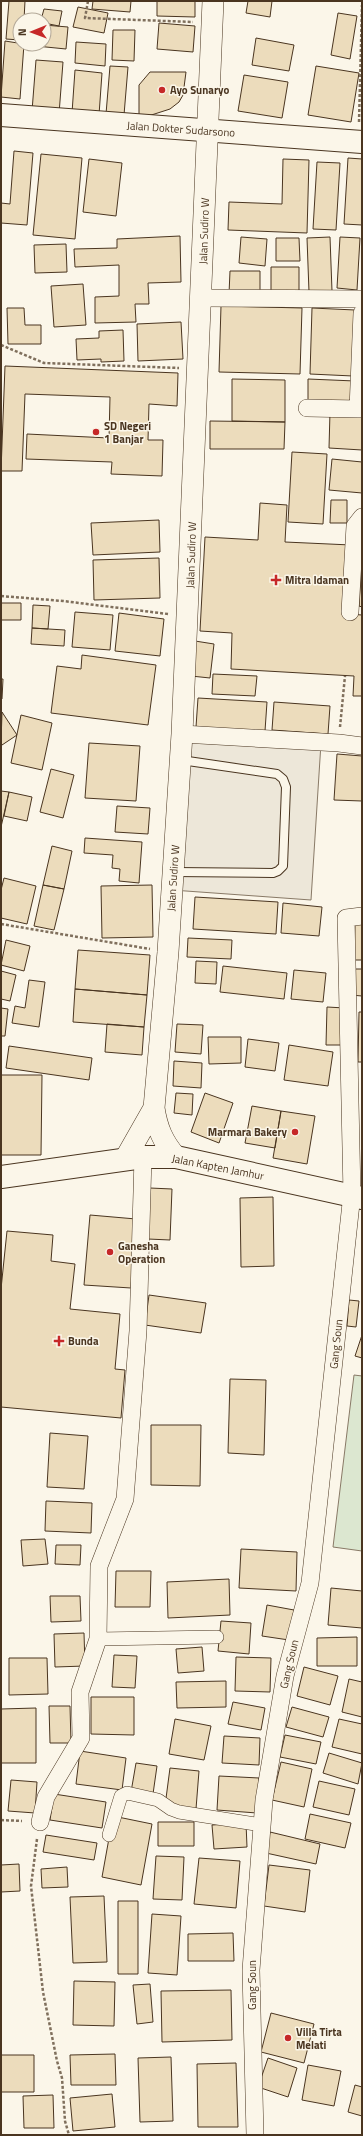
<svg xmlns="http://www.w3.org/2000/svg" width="363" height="2136" font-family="'Titillium Web',sans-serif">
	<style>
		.green { fill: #dce7d0; stroke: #887966 }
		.parking { fill: #ede7d9; stroke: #887966 }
		.building { fill: #ecdcbc; stroke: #4a3520 }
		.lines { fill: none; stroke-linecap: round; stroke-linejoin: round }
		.service-casing { stroke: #4a3520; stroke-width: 10 }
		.pedestrian-casing { stroke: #4a3520; stroke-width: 14 }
		.minor-casing { stroke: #4a3520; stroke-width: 18 }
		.tertiary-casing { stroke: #4a3520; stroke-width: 22 }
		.secondary-casing { stroke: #4a3520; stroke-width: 24 }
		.trunk-casing { stroke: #4a3520; stroke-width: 24 }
		.path { stroke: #7f6f5c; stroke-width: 2.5; stroke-dasharray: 3 2; stroke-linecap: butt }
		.service { stroke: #fbf6e9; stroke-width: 8 }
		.pedestrian { stroke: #fbf6e9; stroke-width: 13 }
		.minor { stroke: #fbf6e9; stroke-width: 17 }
		.tertiary { stroke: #fbf6e9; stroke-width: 21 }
		.secondary { stroke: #fbf6e9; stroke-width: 22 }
		.trunk { stroke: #fbf6e9; stroke-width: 22 }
		.poi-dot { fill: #c62828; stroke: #fbf6e9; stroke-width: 1.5 }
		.labels { text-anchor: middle; stroke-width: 3; stroke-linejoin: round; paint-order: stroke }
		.poi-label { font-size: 11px; font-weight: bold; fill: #4a3520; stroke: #fbf6e9; text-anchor: start }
		.street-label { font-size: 11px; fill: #4a3520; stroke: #fbf6e9 }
	</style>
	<rect width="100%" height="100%" fill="#fbf6e9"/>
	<path class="green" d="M354,1375l8,1v175l-29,-4z"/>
	<path class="parking" d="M182,734l139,9 -10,157 -139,-10z"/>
	<path class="building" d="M9,1h16l-1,19h-4v20l-14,-1z
		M93,1h38l-1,11 -38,-3z
		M157,1h38v16l-38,-1z
		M248,1h24l-2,16 -24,-4z
		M78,7l30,6 -4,20 -31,-6z
		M44,9l18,2 -3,15 -15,-3v-3h-3z
		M338,13l19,3 -7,43 -19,-4z
		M159,23l36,3 -2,26 -36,-3z
		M44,25l24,2 -2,22 -30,-3v-2h8z
		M113,30h22l-1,31 -22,-1z
		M256,38l38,7 -5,26 -37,-6z
		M5,41l19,3 -4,55 -19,-2z
		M76,42l30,2 -1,22 -30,-3z
		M36,60l27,2 -4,52 -27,-3z
		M110,66l18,1 -4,48 -18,-1z
		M316,66l43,7 -8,49 -43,-7z
		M75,70l27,3 -3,42 -27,-2z
		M150,72h36l-3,23 -4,7 -9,7 -31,10v-34z
		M244,75l44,7 -6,36 -44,-7z
		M14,151l19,2 -6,72 -26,-2v-20l9,1z
		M41,154l41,4 -7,81 -42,-4z
		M348,158l14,1v66l-18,-1z
		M89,159l33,4 -6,53 -33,-4z
		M283,159l26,1 -2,73 -79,-3 1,-28 53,2z
		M317,162l23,1 -4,67 -23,-1z
		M180,236l1,46 -33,1 1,21h-14l1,18 -41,1v-26l24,-1v-31l-44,2 -1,-18 43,-1v-9z
		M241,237l26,2 -2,27 -26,-3z
		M330,237l2,54 -23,1 -2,-54z
		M340,237l20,1 -3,52 -20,-2z
		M276,238h23l1,23h-24z
		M66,244l1,28 -32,1 -1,-28z
		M271,267h28v24h-28z
		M230,271h30v23h-31z
		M83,284l3,41 -32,2 -3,-41z
		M221,306l81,2 -2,66 -81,-2z
		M7,308h17l1,17h16v19h-33z
		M312,308l43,2 -2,66 -43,-2z
		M181,322l2,37 -45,2 -1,-37z
		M123,330l1,31 -23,1v-3l-24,1 -1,-21 23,-1v-7z
		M5,366l173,7 -1,33 -28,-2 -1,36h15l-1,36 -51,-2 1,-12 -86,-3 1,-25 82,4 1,-41 -85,-3 -3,77h-21z
		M232,379l53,1v42l-53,-1z
		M308,379l47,2 -1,22 -46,-2z
		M330,412l32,2v36l-33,-2z
		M210,421l75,1 -1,27h-74z
		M292,452l35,2 -4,70 -35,-2z
		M332,459l30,3v31l-33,-3z
		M331,500h16v23h-17z
		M260,503l27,2 -2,37 66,3 -3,69 14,1v81h-9l1,-20 -123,-7 1,-36 -32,-2 5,-94 53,3z
		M159,520l1,32 -67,3 -2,-32z
		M159,558l1,40 -66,2 -1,-40z
		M361,574h1v33l-3,-1z
		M1,603h20v17h-20z
		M33,605l17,1 -2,23 -16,-1z
		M75,612l38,3 -3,35 -38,-3z
		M119,613l45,6 -4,37 -45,-5z
		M32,628l33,2 -1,16 -33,-2z
		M195,641l19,3 -4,34 -19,-2z
		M82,655l74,10 -8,60 -97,-12 6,-47 24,3z
		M213,674l44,2 -2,20 -43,-2z
		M1,679h2l-1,20h-1z
		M198,698l69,4 -2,29 -69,-4z
		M274,702l56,4 -2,28 -56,-4z
		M2,712l15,23 -15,10 -1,-2z
		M21,715l31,8 -10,47 -31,-7z
		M89,743l51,3 -4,55 -51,-3z
		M337,754l25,2v45l-28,-1z
		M51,769l23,6 -11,43 -23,-6z
		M1,791l8,1 -8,35z
		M9,792l23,5 -5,24 -23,-5z
		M117,806l33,2 -2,26 -33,-2z
		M85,838l57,4 -3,41 -20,-2 1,-12 -8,-1 1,-13 -29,-2z
		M52,846l20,5 -8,38 -21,-4z
		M4,878l32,8 -9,38 -26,-6v-28z
		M43,885l21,4 -10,41 -20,-4z
		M152,885l1,52 -51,1 -1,-52z
		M195,897l83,5 -2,32 -83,-5z
		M283,903l39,4 -3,29 -38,-3z
		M355,923l7,1v36h-8z
		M188,938l44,2 -1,19 -44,-2z
		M6,940l24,6 -6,25 -23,-6z
		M78,950l72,5 -3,40 -72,-6z
		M196,961l21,1 -1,22 -21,-1z
		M223,966l64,7 -3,26 -64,-7z
		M352,969h10v27l-11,-1z
		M294,970l32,3 -3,29 -32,-3z
		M1,971l15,4 -6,26 -9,-2z
		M29,980l16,2 -6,45 -27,-4 3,-17 10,2z
		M75,989l72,6 -3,32 -71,-5z
		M327,1007l18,1 -1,37h-18z
		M1,1008l7,1 -3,27h-4z
		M359,1012h3v50h-4z
		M107,1024l37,3 -2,28 -37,-3z
		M177,1024l26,1 -2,29 -26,-2z
		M208,1037h33v26l-32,1z
		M248,1039l31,4 -4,28 -30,-4z
		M289,1045l44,7 -5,34 -44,-6z
		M9,1046l83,12 -3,22 -83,-12z
		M174,1061l28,2 -1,25 -28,-2z
		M1,1075h41l-1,80h-40z
		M176,1093l17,1 -1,21 -18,-2z
		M205,1093l28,10 -14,40 -28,-11z
		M252,1106l29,5 -6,37 -30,-5z
		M281,1111l34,5 -8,48 -34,-6z
		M150,1188l22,1 -2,51 -22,-1z
		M273,1197l1,69 -33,1 -1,-69z
		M90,1215l46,4 -5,69 -47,-3z
		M7,1231l46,4 -2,26 24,3 -5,45 50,5 -5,55 10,1 -4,48 -120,-11v-118z
		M149,1295l57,8 -5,30 -56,-8z
		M349,1300l10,1 -3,26 -9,-1z
		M362,1335v23l-7,-2z
		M230,1379l36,1 -2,75 -36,-2z
		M151,1425h50l-1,61 -49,-1z
		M50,1433l38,3 -4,53 -37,-2z
		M46,1501l46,2 -1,30 -46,-2z
		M45,1539l3,25 -25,2 -2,-26z
		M56,1545h25l-1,20 -25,-1z
		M241,1549l56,3 -1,39 -57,-3z
		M116,1571h35l-1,36h-35z
		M229,1579l1,36 -62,3 -1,-36z
		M331,1588l31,3v37l-34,-3z
		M50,1596h30l1,25 -30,1z
		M267,1605l27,5 -5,30 -27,-4z
		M221,1621l30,2 -2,31 -31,-3z
		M84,1633l1,33 -30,1 -1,-33z
		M357,1637v29h-40v-28z
		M202,1647l2,24 -26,2 -2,-24z
		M114,1655l23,1 -2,32 -23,-1z
		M236,1657l35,1 -1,34 -35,-1z
		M9,1658h38l1,36 -39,1z
		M304,1667l34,9 -8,29 -33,-9z
		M349,1679l13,3v35l-20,-5z
		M226,1681v26l-49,1 -1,-26z
		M91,1697h43v38l-43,-1z
		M233,1702l32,6 -4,22 -33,-6z
		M49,1706h21l1,37h-21z
		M292,1707l37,10 -6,20 -37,-10z
		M36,1708v55h-35v-54z
		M175,1719l36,7 -7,34 -35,-6z
		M339,1719l23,5v30l-30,-7z
		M285,1735l36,7 -5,22 -36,-7z
		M224,1736l36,2 -1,27 -37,-2z
		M80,1751l46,7 -4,32 -46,-6z
		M329,1753l33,10 -4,21 -35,-11z
		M281,1762l31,7 -8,38 -32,-7z
		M136,1763l21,3 -5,35 -22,-3z
		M170,1768l29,3 -3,38 -31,-3z
		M219,1776l40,2 -2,35 -40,-3z
		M11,1780l26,2 -2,31 -27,-2z
		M319,1781l36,8 -6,26 -36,-8z
		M54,1794l52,8 -4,26 -52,-8z
		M310,1814l41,9 -6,25 -40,-9z
		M113,1816l39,8 -11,61 -39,-8z
		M158,1822h36v24h-36z
		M246,1823l1,24 -33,2 -2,-24z
		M270,1832l50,12 -4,20 -50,-11z
		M46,1835l51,8 -3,17 -51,-8z
		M156,1856l28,1 -2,43 -29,-1z
		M199,1858l41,3 -4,47 -42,-4z
		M19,1864l1,27 -19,1v-27z
		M269,1865l41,5 -5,42 -41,-6z
		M67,1867l1,20 -26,1 -1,-19z
		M104,1896l3,66 -34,1 -3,-66z
		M118,1901h20v73h-20z
		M152,1914l29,2 -4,59 -29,-2z
		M233,1933l1,28h-46v-27z
		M74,1981l41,1 -1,44 -41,-1z
		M150,1984l3,38 -16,2 -4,-39z
		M231,1990l1,50 -70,2 -1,-51z
		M271,2013l43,11 -10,39 -43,-11z
		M115,2054l1,31h-45l-1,-30z
		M1,2055h33v37h-33z
		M171,2057l2,64 -33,1 -2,-64z
		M268,2058l29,10 -9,29 -30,-10z
		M236,2063l2,64h-40l-1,-63z
		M308,2065l33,6 -7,35 -32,-6z
		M355,2085l7,2v29l-14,-4z
		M112,2094l3,33 -42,4 -3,-33z
		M53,2095l1,33h-30l-1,-32z"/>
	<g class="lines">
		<defs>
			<path id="service" d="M174,872l99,1 5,-2 5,-5 3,-79 -3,-8 -6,-5 -96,-14"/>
			<path id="pedestrian" d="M98,1639l119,-2
				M109,1835l12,-39 6,-3 31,7 13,9 8,3 83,13"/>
			<path id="minor" d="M202,298l160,1
				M362,313l-4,96h4
				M307,408l51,1
				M350,612l5,-86 7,-9
				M182,734l157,9 23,3
				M40,1822l6,-25 35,-59 -1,-46 18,-53 1,-73 26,-67 13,-168 5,-174
				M255,2135l-4,-165 13,-170 21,-124 25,-93 42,-389 -6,-276 16,-2"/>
			<path id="tertiary" d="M176,1157c-13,-15 -19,-29 -22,-49l14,-156 14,-218 31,-733
				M125,1159l29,-51"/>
			<path id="secondary" d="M1,1177l142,-20h33l186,41"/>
			<path id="trunk" d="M1,115l361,27"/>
		</defs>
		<use href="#service" class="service-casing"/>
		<use href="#pedestrian" class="pedestrian-casing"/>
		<use href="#minor" class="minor-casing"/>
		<use href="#tertiary" class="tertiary-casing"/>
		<use href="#secondary" class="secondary-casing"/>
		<use href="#trunk" class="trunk-casing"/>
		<path class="path" d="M88,1l-3,17 108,4
			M359,122l3,-117
			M1,345l43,18 135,5
			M1,596l62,5 105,13
			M340,727l5,-51
			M1,924l149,25
			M1,1820l21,1
			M37,1839l-6,47 12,106 14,69 5,17 3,43 4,14"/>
		<use href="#service" class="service"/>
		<use href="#pedestrian" class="pedestrian"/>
		<use href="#minor" class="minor"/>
		<use href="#tertiary" class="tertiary"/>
		<use href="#secondary" class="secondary"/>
		<use href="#trunk" class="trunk"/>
	</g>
	<g class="poi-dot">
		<circle cx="162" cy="90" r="4"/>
		<circle cx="96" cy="432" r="4"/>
		<path d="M274 574h4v4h4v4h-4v4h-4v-4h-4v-4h4z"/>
		<circle cx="295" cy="1132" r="4"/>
		<circle cx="110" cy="1252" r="4"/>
		<path d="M57 1335h4v4h4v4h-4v4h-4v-4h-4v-4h4z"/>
		<circle cx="288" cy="2038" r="4"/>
	</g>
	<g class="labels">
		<g class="poi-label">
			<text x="170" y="94">Ayo Sunaryo</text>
			<text x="104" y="430">SD Negeri<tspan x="104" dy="13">1 Banjar</tspan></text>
			<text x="285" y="584">Mitra Idaman</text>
			<text x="287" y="1136" text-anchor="end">Marmara Bakery</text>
			<text x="118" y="1250">Ganesha<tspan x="118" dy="13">Operation</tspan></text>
			<text x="68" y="1345">Bunda</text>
			<text x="296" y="2036">Villa Tirta<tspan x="296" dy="13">Melati</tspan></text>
		</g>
		<g class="street-label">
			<text transform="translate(181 129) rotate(4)" y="4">Jalan Dokter Sudarsono</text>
			<text transform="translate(204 231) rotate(-88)" y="4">Jalan Sudiro W</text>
			<text transform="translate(191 555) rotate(-88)" y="4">Jalan Sudiro W</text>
			<text transform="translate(173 878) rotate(-86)" y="4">Jalan Sudiro W</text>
			<text transform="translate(218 1167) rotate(11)" y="4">Jalan Kapten Jamhur</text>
			<text transform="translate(336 1344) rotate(-84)" y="4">Gang Soun</text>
			<text transform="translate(289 1664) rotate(-77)" y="4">Gang Soun</text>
			<text transform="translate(252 1985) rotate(-90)" y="4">Gang Soun</text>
		</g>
	</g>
	<rect width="363" height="2136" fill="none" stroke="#4a3520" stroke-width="4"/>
	<g transform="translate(32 32) rotate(269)"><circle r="19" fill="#fbf6e9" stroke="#b4a999"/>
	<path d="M0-3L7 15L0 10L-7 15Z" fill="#c62828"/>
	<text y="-6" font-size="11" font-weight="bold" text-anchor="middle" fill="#4a3520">N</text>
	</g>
</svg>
